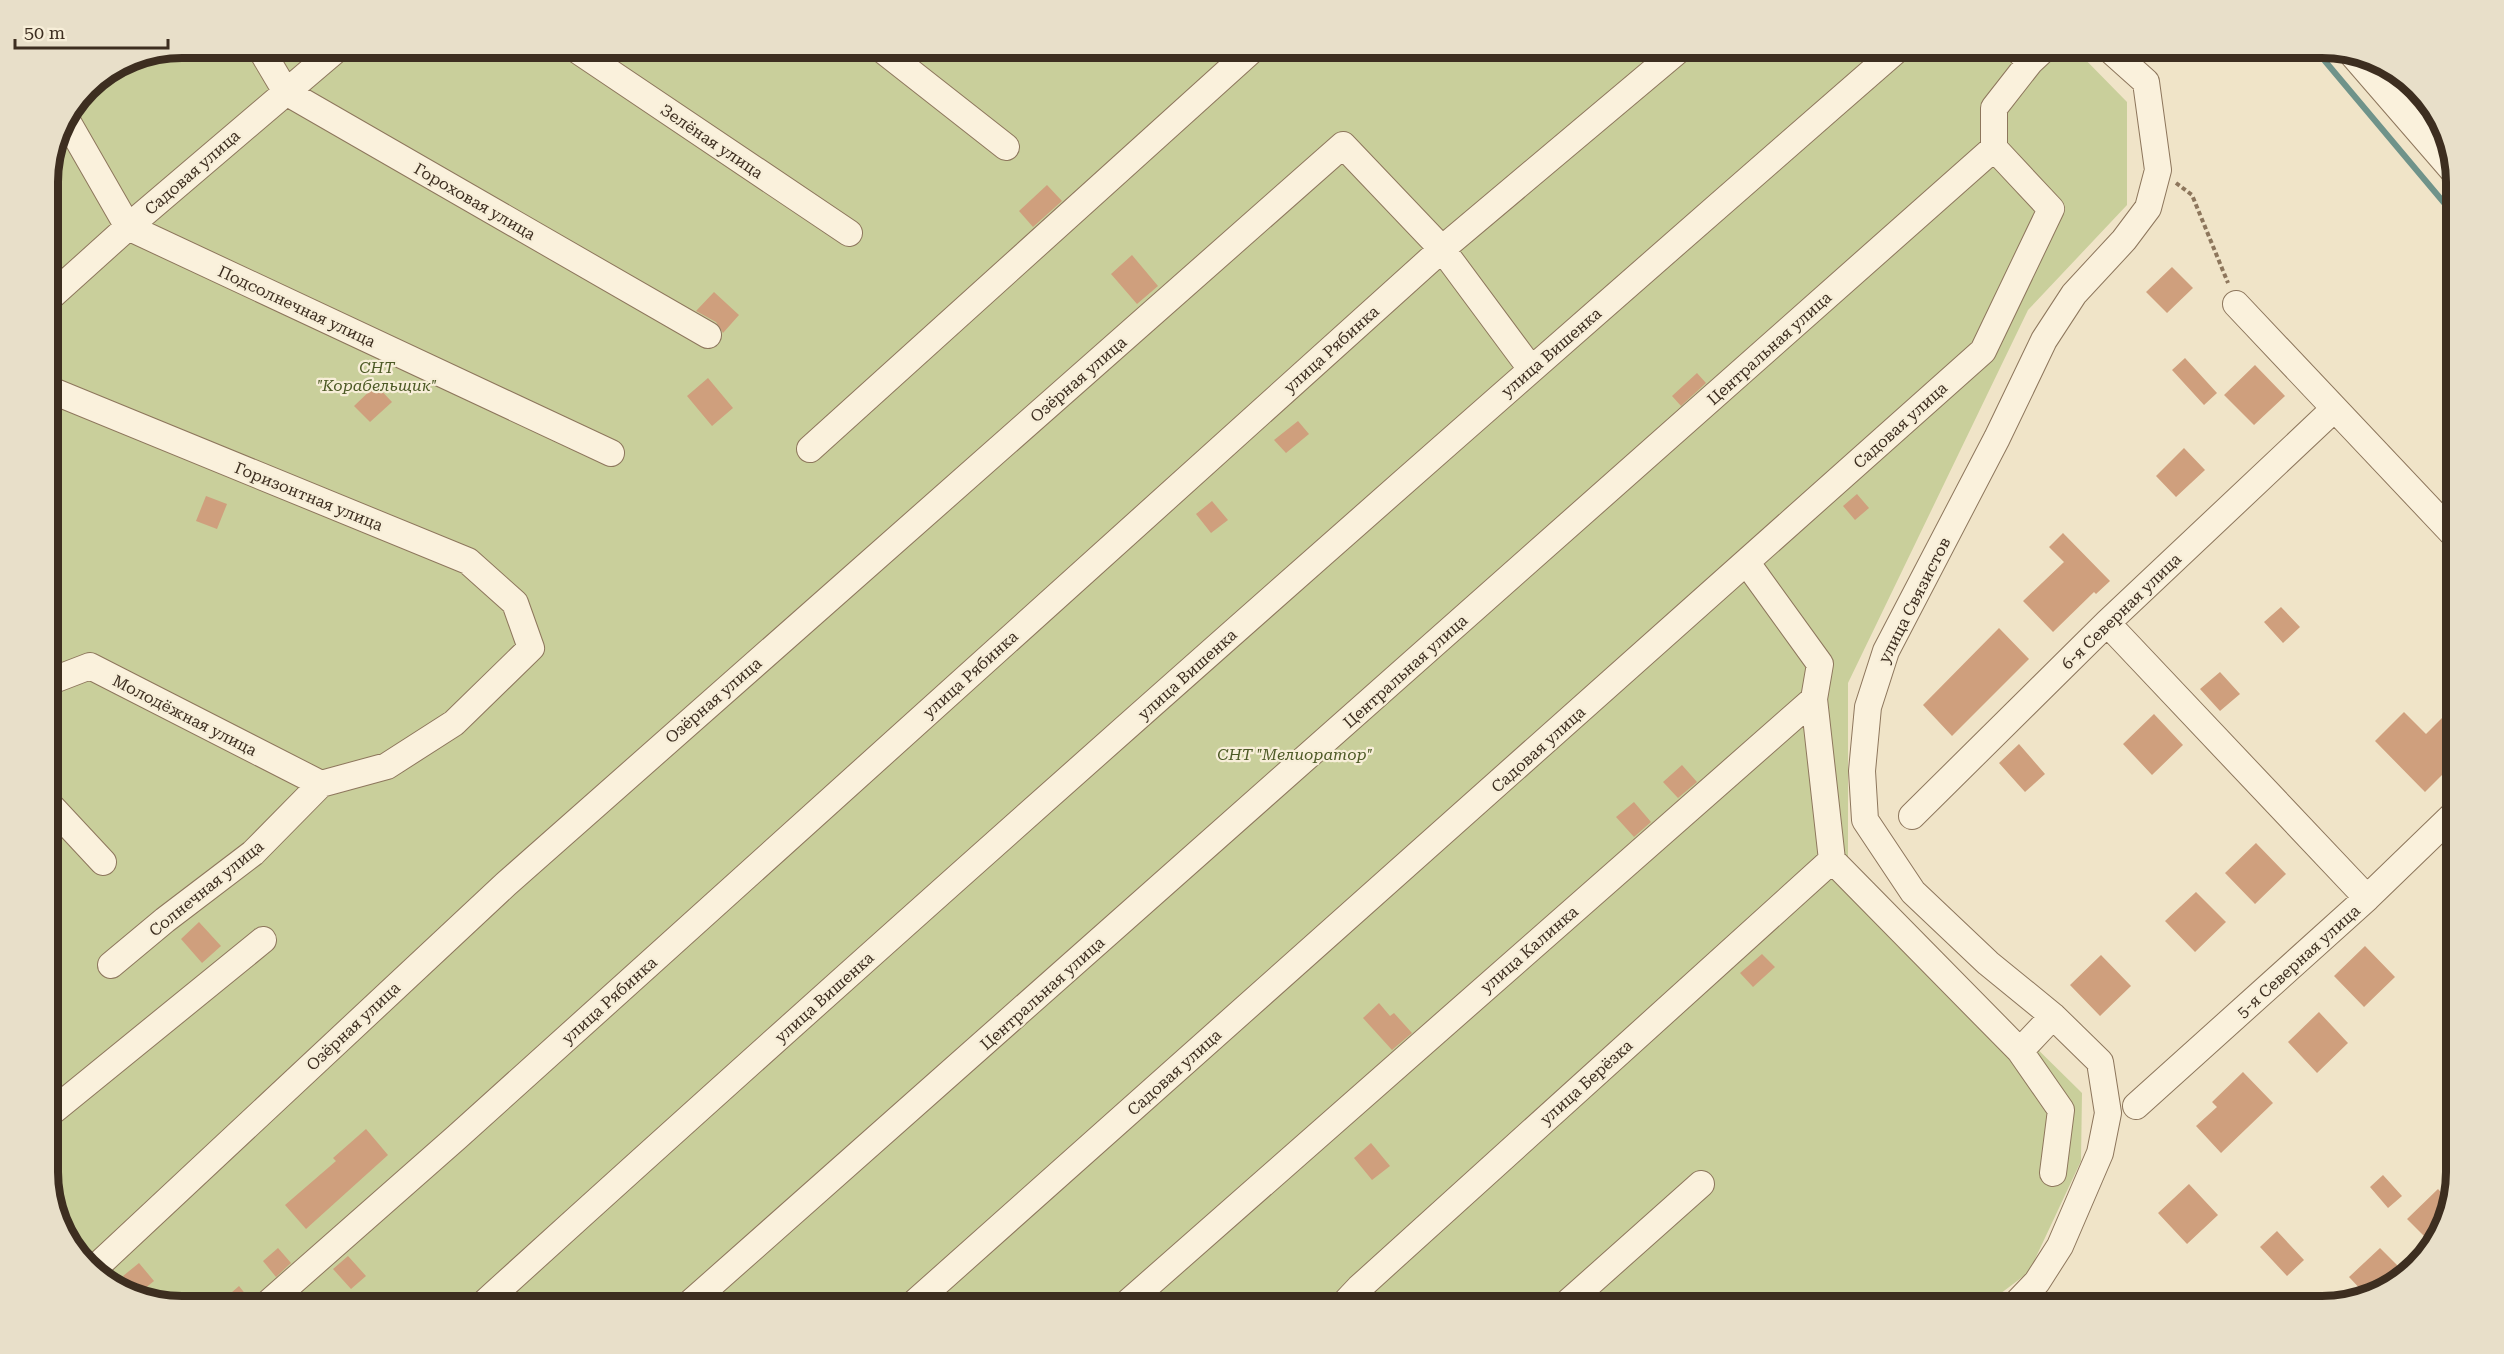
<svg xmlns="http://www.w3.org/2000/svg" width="2504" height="1354" font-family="'Roboto Serif',serif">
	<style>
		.green { fill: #c9cf9b }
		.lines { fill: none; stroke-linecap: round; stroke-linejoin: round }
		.stream { stroke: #6f938a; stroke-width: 6 }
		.building { fill: #cf9f7d }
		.minor-casing { stroke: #8d765c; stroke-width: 28 }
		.path { stroke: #8d765c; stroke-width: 4; stroke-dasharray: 4.5 3; stroke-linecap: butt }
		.minor { stroke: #faf1dc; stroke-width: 26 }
		.labels { text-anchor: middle; stroke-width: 4.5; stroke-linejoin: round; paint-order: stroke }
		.street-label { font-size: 16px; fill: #3d2e20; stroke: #f7eed8 }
		.park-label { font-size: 16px; font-style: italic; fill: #4d5a26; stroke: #f7eed8 }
		.rim { fill: none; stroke: #3d2e20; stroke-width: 8 }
	</style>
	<rect width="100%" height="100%" fill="#f0e4c8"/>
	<path class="green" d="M182,48h1892l53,54v103l-99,105 -180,373v179l234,231 -1,68 -52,111 -45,34h-1802l-59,-14 -52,-45 -23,-66v-1007l10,-43 30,-44 43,-29z"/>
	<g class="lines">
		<path class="stream" d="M2314,48l142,169"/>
	</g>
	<path class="building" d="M1047,185l15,16 -29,26 -14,-16z
		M1132,255l26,31 -21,18 -26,-30z
		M2172,267l21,21 -26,25 -21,-21z
		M714,292l25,23 -16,18 -7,-11 -20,-11z
		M2185,358l32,35 -13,12 -32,-35z
		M2255,365l30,31 -31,29 -30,-30z
		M1697,373l9,10 -25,23 -9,-10z
		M708,378l25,30 -21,18 -25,-30z
		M376,385l16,17 -22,20 -16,-16z
		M1298,421l11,13 -23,19 -12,-13z
		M2184,448l21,22 -29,27 -20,-21z
		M1857,494l12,14 -14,12 -12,-14z
		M206,496l21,8 -10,25 -21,-8z
		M1212,501l16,19 -17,13 -15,-19z
		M2063,533l47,48 -14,13 -2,-2 -41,40 -30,-31 41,-39 -15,-15z
		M2281,607l19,20 -17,16 -19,-21z
		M1999,628l30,31 -77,77 -29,-31z
		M2220,672l20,22 -20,17 -20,-22z
		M2456,704v57l-31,31 -50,-51 29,-29 22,22z
		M2154,714l29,31 -31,30 -29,-31z
		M2019,744l26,30 -20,18 -26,-29z
		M1682,765l15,17 -19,16 -15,-16z
		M1634,802l17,20 -17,15 -18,-20z
		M2256,843l30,31 -31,30 -30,-31z
		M2196,892l30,30 -31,30 -30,-31z
		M199,922l22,24 -19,17 -21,-24z
		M2365,946l30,31 -31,30 -30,-31z
		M1762,954l13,13 -22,20 -13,-14z
		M2101,955l30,31 -31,30 -30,-31z
		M1379,1003l11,13 4,-3 18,20 -20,17 -29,-32z
		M2319,1012l29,31 -31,30 -29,-31z
		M2243,1072l30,31 -52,50 -25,-27 21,-19 -5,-5z
		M366,1129l22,26 -82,74 -21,-24 51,-44 -3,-3z
		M1371,1143l19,23 -18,14 -18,-22z
		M2383,1175l19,21 -14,12 -18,-21z
		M2189,1184l29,31 -31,29 -29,-31z
		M2438,1189l11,12 -7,30 -11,12 -24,-24z
		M2277,1231l27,29 -17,16 -27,-29z
		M278,1248l13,15 -15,14 -13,-16z
		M2380,1248l24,24 -15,16 -24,6 -16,-17z
		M348,1256l18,20 -15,13 -18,-20z
		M139,1263l15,18 -16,13 -15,-18z
		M239,1286l12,15 -1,5h-34z"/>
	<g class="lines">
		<defs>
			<path id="minor" d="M260,48l26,44 422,243
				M574,48l275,185
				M880,48l126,99
				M2016,48l14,14 15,-14
				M2353,55l103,119
				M66,119l62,108 483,226
				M48,299l80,-72 210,-179
				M2236,304l220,233
				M48,389l420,172 47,42 16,45 -77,75 -67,43 -66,18 -68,69 -88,67 -54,45
				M810,449l444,-401
				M2107,623l260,275
				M48,679l3,2 39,-15 231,118
				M48,803l55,59
				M1912,816l195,-193 227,-214
				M1832,860l188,191 41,59 -8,63
				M2020,1051l33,-35
				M2136,1106l231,-208 89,-86
				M48,1115l215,-175
				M95,1268l411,-384 837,-739 99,104 89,120
				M265,1306l192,-169 985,-888 239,-201
				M481,1306c468,-425 942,-843 1418,-1258
				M687,1306l1307,-1158v-40l36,-46
				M911,1306l1072,-955 68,-142 -57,-61
				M1124,1306l690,-607 6,-35 -73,-101
				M1342,1306l17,-18 473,-428 -18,-161
				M1564,1306l137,-122
				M2014,1306l23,-24 23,-36 40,-93 8,-40 -8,-51 -47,-46 -65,-53 -75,-71 -48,-72 -3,-49 6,-64 18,-56 111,-213 47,-98 30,-46 50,-54 24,-32 10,-38 -12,-88 -38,-34"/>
		</defs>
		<use href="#minor" class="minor-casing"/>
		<path class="path" d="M2176,183l16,12 36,88"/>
		<use href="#minor" class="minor"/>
	</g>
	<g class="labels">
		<g class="street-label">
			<text transform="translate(712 141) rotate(34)" y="6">Зелёная улица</text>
			<text transform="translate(192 172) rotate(-41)" y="6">Садовая улица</text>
			<text transform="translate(475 201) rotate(30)" y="6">Гороховая улица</text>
			<text transform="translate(297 306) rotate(25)" y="6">Подсолнечная улица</text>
			<text transform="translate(1769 348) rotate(-42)" y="6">Центральная улица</text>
			<text transform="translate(1331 349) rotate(-42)" y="6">улица Рябинка</text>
			<text transform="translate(1551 352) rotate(-41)" y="6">улица Вишенка</text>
			<text transform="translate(1078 379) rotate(-41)" y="6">Озёрная улица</text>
			<text transform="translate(1900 425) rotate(-42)" y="6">Садовая улица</text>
			<text transform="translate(309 496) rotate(22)" y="6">Горизонтная улица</text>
			<text transform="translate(1914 600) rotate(-63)" y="6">улица Связистов</text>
			<text transform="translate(2121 611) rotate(-44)" y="6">6-я Северная улица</text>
			<text transform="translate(1405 671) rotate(-42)" y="6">Центральная улица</text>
			<text transform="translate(970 674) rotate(-42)" y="6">улица Рябинка</text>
			<text transform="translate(1187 674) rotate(-42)" y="6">улица Вишенка</text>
			<text transform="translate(713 700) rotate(-41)" y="6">Озёрная улица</text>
			<text transform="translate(185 715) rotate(27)" y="6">Молодёжная улица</text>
			<text transform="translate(1538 749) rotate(-42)" y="6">Садовая улица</text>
			<text transform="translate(206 888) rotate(-39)" y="6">Солнечная улица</text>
			<text transform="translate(1529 949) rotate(-41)" y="6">улица Калинка</text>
			<text transform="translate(2298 961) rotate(-42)" y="6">5-я Северная улица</text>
			<text transform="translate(1042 993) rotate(-42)" y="6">Центральная улица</text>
			<text transform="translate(824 997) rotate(-42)" y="6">улица Вишенка</text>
			<text transform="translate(609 1000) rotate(-42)" y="6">улица Рябинка</text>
			<text transform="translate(353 1026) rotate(-43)" y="6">Озёрная улица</text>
			<text transform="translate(1174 1072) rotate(-42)" y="6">Садовая улица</text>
			<text transform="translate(1586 1082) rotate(-42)" y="6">улица Берёзка</text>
		</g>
		<g class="park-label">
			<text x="377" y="373">СНТ<tspan x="377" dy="18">"Корабельщик"</tspan></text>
			<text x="1295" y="760">СНТ "Мелиоратор"</text>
		</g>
	</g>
	<path d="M0 0H2504V1354H0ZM182 58H2322A124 124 0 0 1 2446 182V1172A124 124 0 0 1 2322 1296H182A124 124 0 0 1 58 1172V182A124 124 0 0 1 182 58Z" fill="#e8dfc9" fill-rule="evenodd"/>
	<path class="rim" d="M182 58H2322A124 124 0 0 1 2446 182V1172A124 124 0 0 1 2322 1296H182A124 124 0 0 1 58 1172V182A124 124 0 0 1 182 58Z"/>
	<path d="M15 39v9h153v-9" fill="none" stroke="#3d2e20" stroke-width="3"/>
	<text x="24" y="39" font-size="18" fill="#3d2e20" stroke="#f7eed8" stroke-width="4.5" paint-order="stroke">50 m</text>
</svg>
